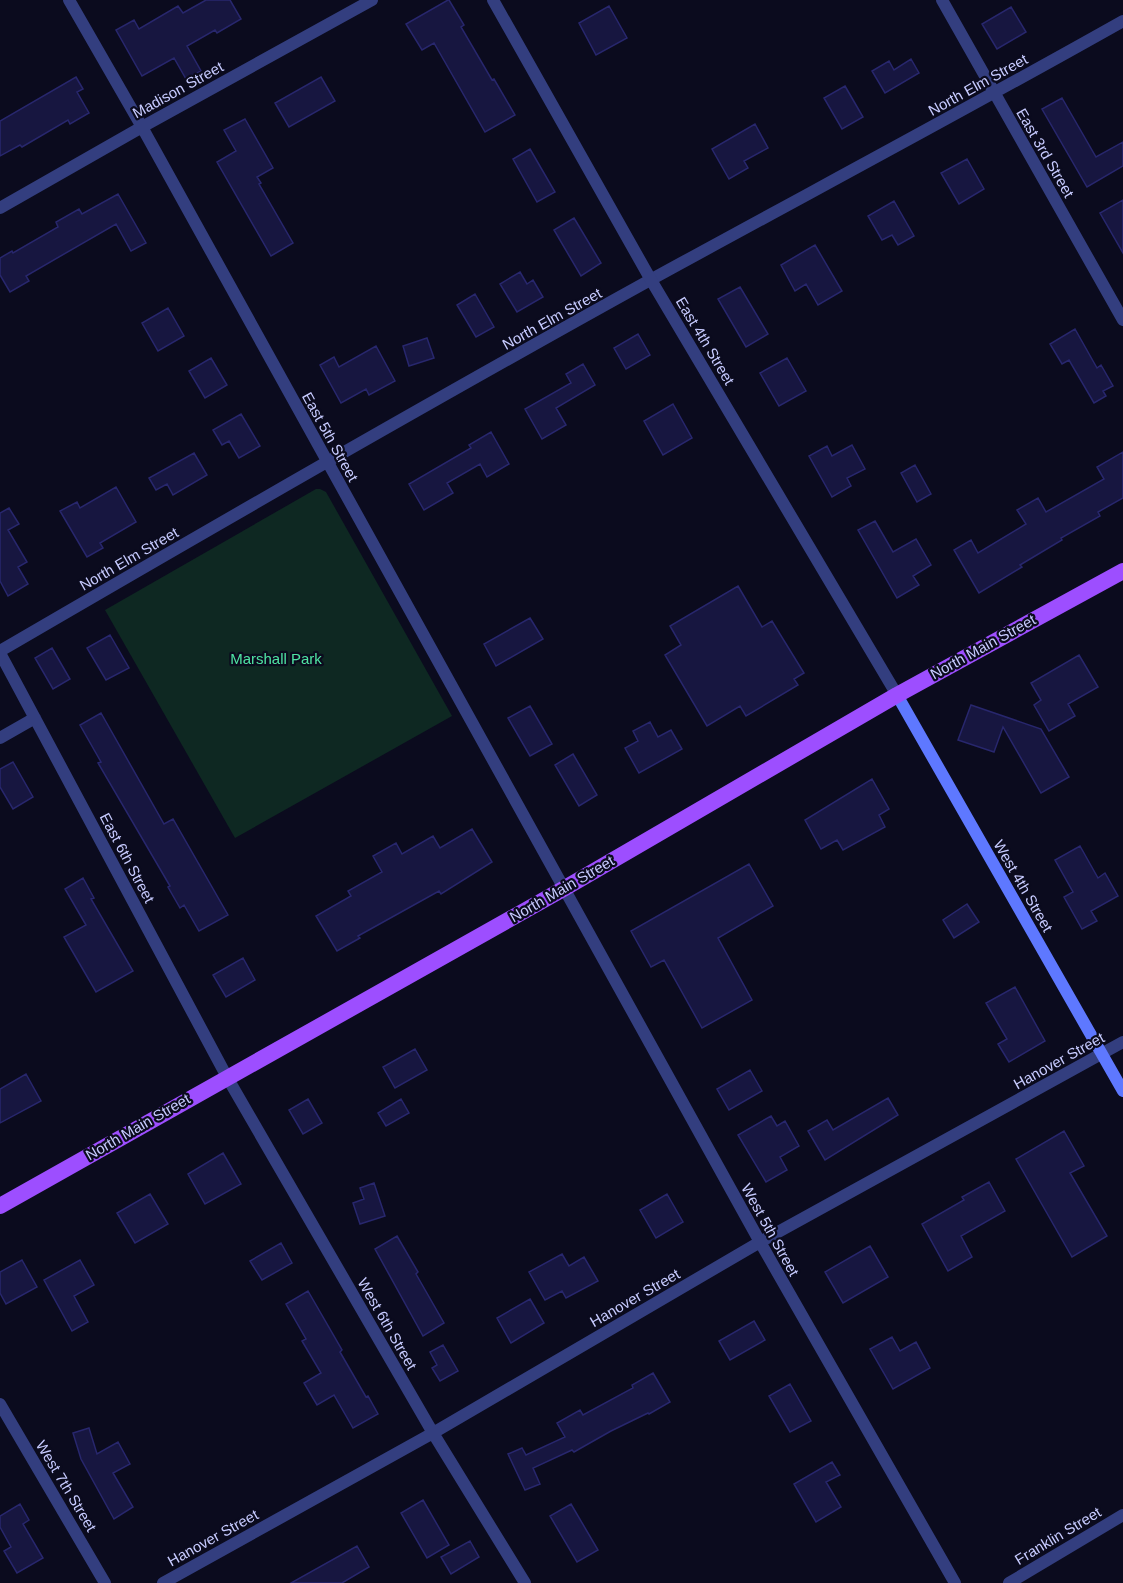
<svg xmlns="http://www.w3.org/2000/svg" width="1123" height="1583" font-family="Helvetica,sans-serif">
	<style>
		.park { fill: #0e2822 }
		.building { fill: #171640; stroke: #28276d; stroke-width: 1.5 }
		.lines { fill: none; stroke-linecap: round; stroke-linejoin: round }
		.minor { stroke: #333e7f; stroke-width: 12 }
		.tertiary { stroke: #333e7f; stroke-width: 12 }
		.secondary { stroke: #5e78ff; stroke-width: 12 }
		.primary { stroke: #9d4eff; stroke-width: 16 }
		.labels { text-anchor: middle; stroke-width: 4.5; stroke-linejoin: round; paint-order: stroke }
		.street-label { font-size: 15px; fill: #c7cbff; stroke: #0b0b1e }
		.park-label { font-size: 15px; fill: #4fe4a3; stroke: #0b0b1e }
	</style>
	<rect width="100%" height="100%" fill="#0b0b1e"/>
	<path class="park" d="M316,489h4l6,3 126,224 -217,122 -130,-228z"/>
	<path class="building" d="M206,0h24l11,19 -24,14 -2,-3 -28,16 14,25 -15,8 -12,-21 -32,18 -26,-46 18,-10 5,9 39,-23 5,7z
		M448,0h1l15,25 -3,2 31,53 2,-1 21,36 -30,17 -51,-89 -12,7 -16,-26z
		M609,6l18,32 -31,17 -17,-32z
		M1011,7l15,25 -29,17 -15,-25z
		M911,59l8,14 -34,20 -13,-22 17,-10 5,9z
		M76,77l7,12 -6,3 12,21 -19,11 -2,-4 -46,27 -2,-2 -20,11v-35z
		M321,77l14,24 -46,26 -14,-24z
		M845,86l18,31 -21,12 -18,-31z
		M1062,98l34,59 27,-15v24l-36,21 -45,-78z
		M245,119l28,49 -16,9 4,6 -2,1 34,59 -22,13 -54,-94 19,-11 -12,-21z
		M755,124l13,24 -24,13 4,7 -19,11 -17,-30z
		M530,149l25,43 -18,10 -24,-43z
		M967,159l17,30 -25,15 -18,-31z
		M118,194l28,49 -15,8 -15,-27 -90,52 3,5 -19,11 -10,-17v-17l12,-7 1,2 45,-26 -2,-5 23,-13 3,5z
		M1123,200v53l-23,-40z
		M894,201l20,35 -16,9 -6,-10 -10,5 -14,-24z
		M574,218l27,45 -20,13 -27,-46z
		M815,245l27,46 -24,14 -12,-21 -11,7 -14,-26z
		M520,272l7,12 6,-4 10,17 -26,15 -17,-28z
		M740,287l28,47 -22,13 -28,-48z
		M475,294l19,33 -18,10 -19,-32z
		M168,308l16,28 -26,15 -16,-28z
		M1075,329l22,39 4,-3 12,21 -10,5 3,5 -12,7 -25,-43 -7,4 -12,-20z
		M638,334l12,21 -24,14 -12,-21z
		M427,338l7,20 -25,8 -6,-20z
		M376,346l19,35 -26,14 -3,-6 -25,14 -21,-38 14,-8 5,10z
		M211,358l16,27 -22,13 -16,-27z
		M787,358l19,33 -27,15 -19,-33z
		M583,364l12,21 -39,23 10,17 -24,14 -17,-30 46,-26 -5,-9z
		M673,404l19,34 -29,17 -19,-34z
		M241,414l19,32 -21,12 -10,-17 -7,4 -9,-15z
		M491,432l18,32 -22,13 -7,-13 -33,19 6,10 -29,17 -15,-26 62,-36 -2,-3z
		M852,445l13,24 -18,9 4,8 -19,11 -23,-41 18,-10 5,10z
		M1123,452v46l-25,14 2,4 -39,22 1,2 -42,25 2,2 -43,26 -25,-43 17,-10 7,13 48,-29 -9,-14 21,-12 8,14 58,-33 -7,-12z
		M194,453l13,22 -34,20 -6,-11 -11,6 -7,-12z
		M915,465l16,29 -14,8 -16,-29z
		M116,487l20,35 -36,21 3,5 -16,9 -27,-46 17,-9 3,6z
		M9,508l10,16 -11,6 19,32 -9,5 10,17 -20,12 -8,-15v-68z
		M875,521l18,31 23,-13 15,26 -18,11 6,9 -22,13 -39,-68z
		M738,586l24,41 10,-6 32,52 -10,6 4,6 -52,31 -6,-10 -33,20 -42,-71 16,-10 -11,-19z
		M530,618l13,21 -47,27 -12,-22z
		M110,635l19,33 -23,12 -19,-32z
		M52,648l18,31 -17,10 -18,-31z
		M1079,655l19,32 -30,17 7,12 -26,15 -15,-26 7,-5 -10,-17z
		M971,705l70,24 28,48 -28,16 -38,-66 -9,25 -36,-12z
		M530,706l22,38 -22,12 -22,-38z
		M101,713l63,111 9,-5 55,96 -29,16 -15,-26 -4,3 -12,-21 2,-1 -72,-123 3,-1 -21,-37z
		M650,722l8,15 13,-7 11,19 -43,24 -14,-25 13,-7 -5,-10z
		M573,754l24,41 -18,11 -24,-41z
		M13,762l20,35 -20,12 -13,-22v-18z
		M872,779l17,30 -10,6 6,12 -42,23 -6,-10 -16,9 -16,-29z
		M472,829l20,33 -51,32 -2,-3 -81,45 2,2 -23,13 -21,-35 35,-20 -3,-5 34,-19 -9,-16 23,-13 6,11 31,-18 7,12z
		M1080,846l18,32 7,-5 13,23 -27,15 6,10 -15,8 -18,-32 9,-5 -18,-32z
		M749,864l24,42 -55,32 34,62 -50,28 -38,-68 -13,7 -20,-36z
		M83,878l11,20 -3,1 42,72 -37,21 -32,-55 22,-12 -21,-36z
		M967,904l12,18 -25,16 -11,-18z
		M243,958l12,22 -29,17 -13,-22z
		M1015,987l30,54 -36,21 -11,-18 9,-5 -21,-36z
		M415,1049l12,21 -32,18 -12,-21z
		M750,1070l12,21 -33,19 -12,-21z
		M26,1074l15,27 -41,22v-34z
		M888,1098l10,17 -73,45 -17,-29 19,-11 6,10z
		M308,1099l14,24 -19,11 -14,-24z
		M401,1099l8,14 -23,13 -8,-13z
		M771,1116l6,10 8,-5 14,25 -19,11 7,13 -21,12 -28,-47z
		M1064,1131l20,35 -14,7 37,63 -35,21 -56,-98z
		M223,1153l18,31 -36,20 -17,-30z
		M989,1182l16,29 -44,25 11,21 -24,14 -26,-47 42,-24 -2,-3z
		M374,1183l11,33 -25,8 -7,-21 11,-4 -4,-11z
		M150,1194l18,30 -33,19 -18,-30z
		M667,1194l16,28 -27,16 -16,-28z
		M397,1236l21,36 -2,2 28,49 -21,13 -48,-87z
		M281,1243l11,20 -30,17 -12,-19z
		M870,1246l18,31 -45,26 -18,-31z
		M562,1254l7,12 15,-9 14,24 -32,17 -4,-7 -17,9 -16,-28z
		M22,1260l15,27 -31,17 -6,-11v-21z
		M80,1260l14,25 -20,11 14,26 -16,9 -28,-51z
		M308,1291l34,59 -2,2 26,45 2,-1 10,18 -25,14 -19,-33 -17,10 -13,-22 17,-10 -19,-32 4,-2 -20,-35z
		M530,1299l14,24 -33,20 -14,-25z
		M754,1321l11,19 -35,20 -11,-19z
		M892,1337l8,14 16,-9 14,26 -37,21 -23,-40z
		M443,1345l15,26 -18,10 -8,-13 5,-3 -7,-13z
		M653,1373l17,29 -21,12 -1,-1 -37,18 -37,21 -2,-2 -39,18 7,16 -15,6 -17,-36 14,-6 4,7 39,-18 -8,-14 23,-13 3,5 50,-27 -1,-3z
		M790,1384l21,37 -21,11 -21,-36z
		M89,1428l8,26 21,-12 12,22 -17,9 20,34 -19,12 -33,-60 -8,-26z
		M832,1462l8,13 -14,7 15,25 -25,15 -22,-38z
		M423,1500l26,45 -22,13 -26,-45z
		M20,1504l9,16 -6,4 20,34 -26,15 -13,-22 7,-4 -11,-20v-11z
		M571,1504l27,46 -21,12 -27,-46z
		M470,1541l9,16 -28,17 -10,-17z
		M357,1546l12,21 -27,16h-51z"/>
	<g class="lines">
		<path class="minor" d="M69,0l73,127 618,1115 195,341
			M942,0l181,320
			M0,208l142,-81 230,-127
			M0,651c216,-126 433,-251 652,-372 157,-86 315,-170 471,-258
			M0,653l227,424 206,356 92,150
			M0,738l35,-20
			M0,1404l105,179
			M163,1583l270,-150 327,-191 363,-200
			M1009,1583l114,-68"/>
		<path class="tertiary" d="M493,0l158,280 246,415"/>
		<path class="secondary" d="M897,695l226,396"/>
		<path class="primary" d="M0,1206l565,-318 332,-193 226,-124"/>
	</g>
	<g class="labels">
		<g class="street-label">
			<text transform="translate(978 85) rotate(-29)" y="5">North Elm Street</text>
			<text transform="translate(178 90) rotate(-29)" y="5">Madison Street</text>
			<text transform="translate(1045 153) rotate(60)" y="5">East 3rd Street</text>
			<text transform="translate(552 319) rotate(-29)" y="5">North Elm Street</text>
			<text transform="translate(705 341) rotate(59)" y="5">East 4th Street</text>
			<text transform="translate(330 437) rotate(61)" y="5">East 5th Street</text>
			<text transform="translate(129 559) rotate(-30)" y="5">North Elm Street</text>
			<text transform="translate(983 647) rotate(-29)" y="5">North Main Street</text>
			<text transform="translate(127 858) rotate(62)" y="5">East 6th Street</text>
			<text transform="translate(1023 886) rotate(60)" y="5">West 4th Street</text>
			<text transform="translate(562 889) rotate(-30)" y="5">North Main Street</text>
			<text transform="translate(1059 1061) rotate(-29)" y="5">Hanover Street</text>
			<text transform="translate(138 1127) rotate(-30)" y="5">North Main Street</text>
			<text transform="translate(770 1230) rotate(61)" y="5">West 5th Street</text>
			<text transform="translate(635 1298) rotate(-30)" y="5">Hanover Street</text>
			<text transform="translate(387 1324) rotate(60)" y="5">West 6th Street</text>
			<text transform="translate(66 1486) rotate(59)" y="5">West 7th Street</text>
			<text transform="translate(1058 1536) rotate(-31)" y="5">Franklin Street</text>
			<text transform="translate(213 1538) rotate(-29)" y="5">Hanover Street</text>
		</g>
		<g class="park-label">
			<text x="276" y="664">Marshall Park</text>
		</g>
	</g>
</svg>
